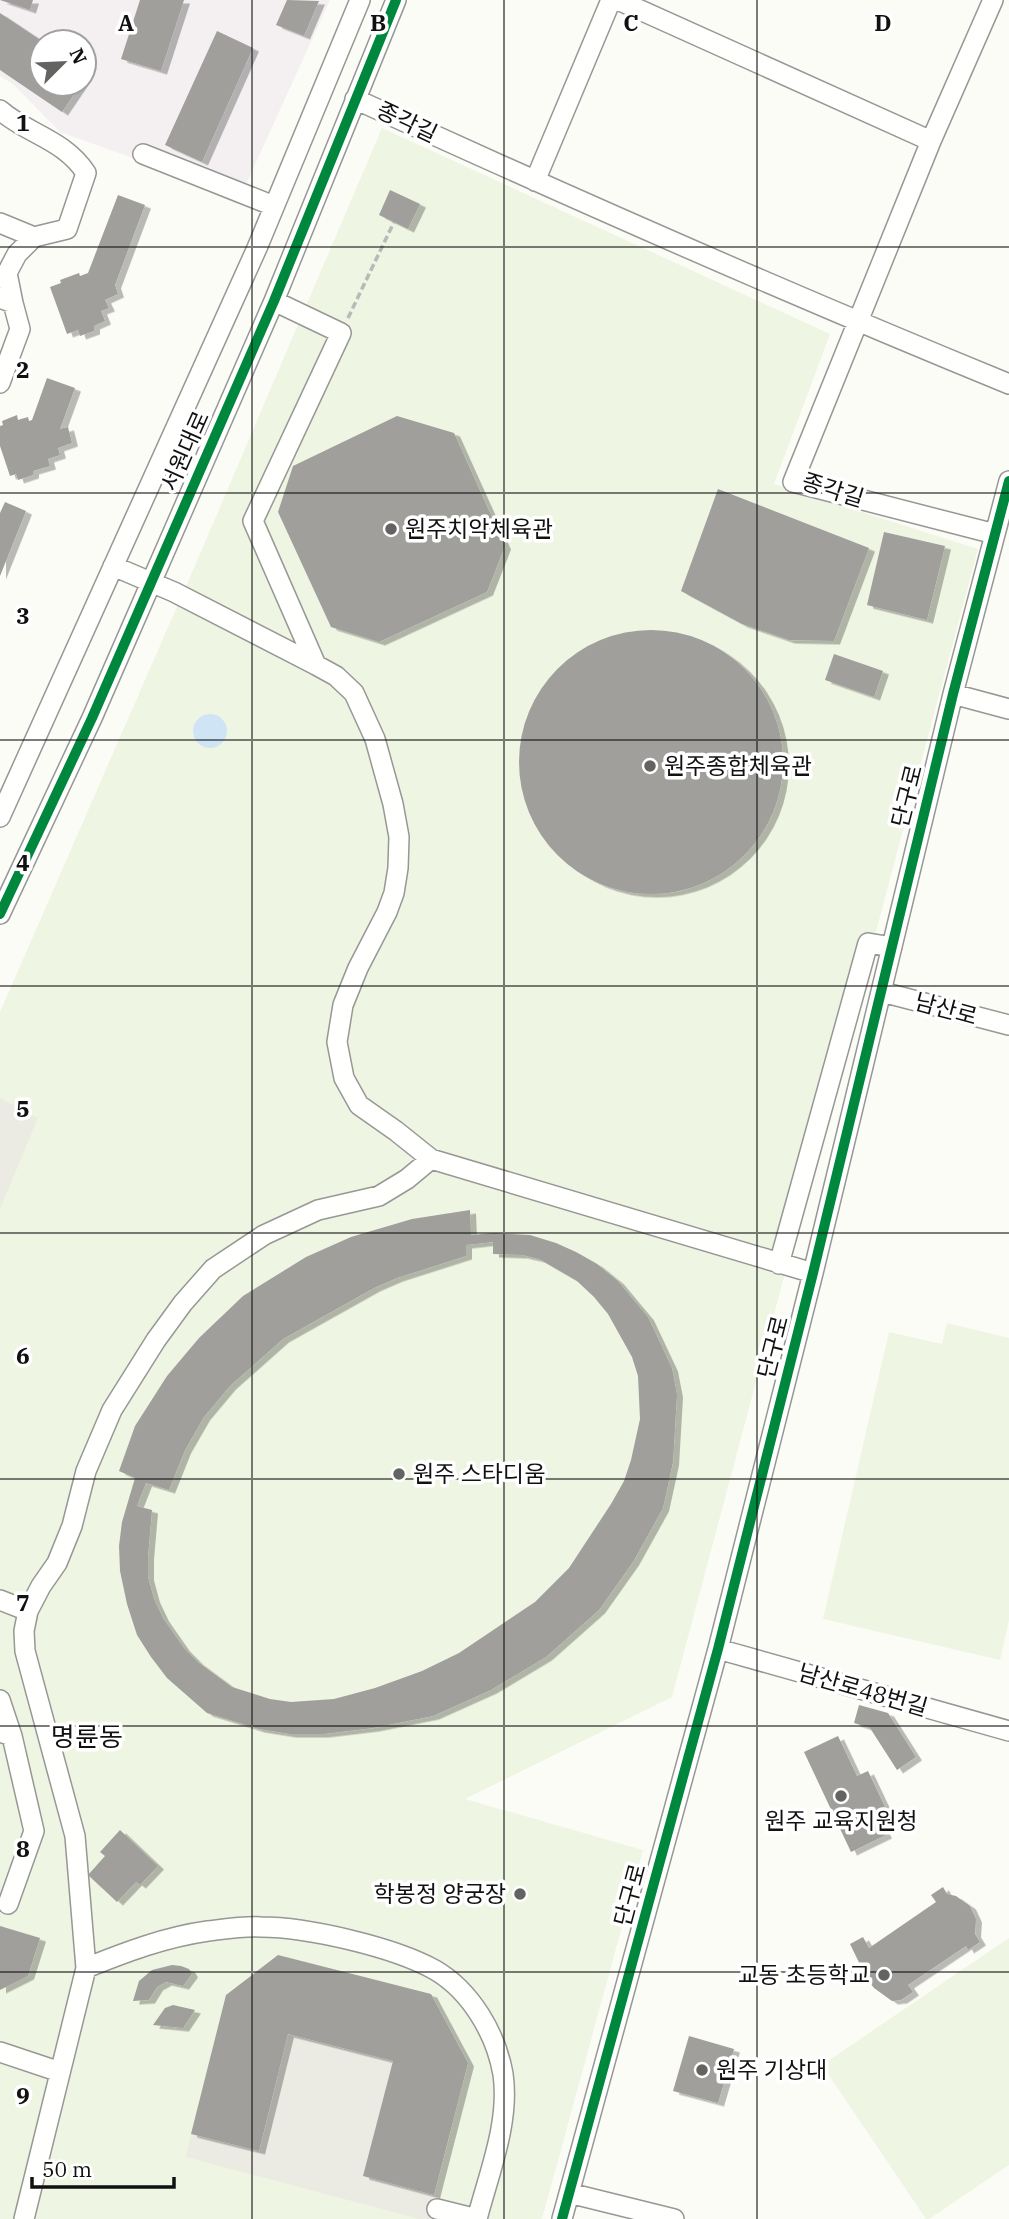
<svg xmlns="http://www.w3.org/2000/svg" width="1009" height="2219" font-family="'IBM Plex Serif','Noto Sans KR',serif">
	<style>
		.industrial { fill: #f4f0f2; fill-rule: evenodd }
		.pitch { fill: #eef5e2 }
		.plaza { fill: #ecebe3 }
		.water { fill: #cfe4f5 }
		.building { fill: #a09f9c; fill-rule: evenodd; filter: url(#shadow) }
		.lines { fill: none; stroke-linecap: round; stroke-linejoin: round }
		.minor-casing { stroke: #979795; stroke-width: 22 }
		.path { stroke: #b9b9b8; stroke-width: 3.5; stroke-dasharray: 7 3.5; stroke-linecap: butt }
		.minor { stroke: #fffffe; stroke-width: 19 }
		.cycleway-casing { stroke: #fff; stroke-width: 15 }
		.cycleway { stroke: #00873e; stroke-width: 10 }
		.grid { fill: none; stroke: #111; stroke-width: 2; stroke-opacity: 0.55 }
		.poi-dot { fill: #636362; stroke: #fff; stroke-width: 2.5 }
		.labels { text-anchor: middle; stroke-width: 7; stroke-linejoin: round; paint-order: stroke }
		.street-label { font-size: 23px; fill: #111; stroke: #fff }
		.poi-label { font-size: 23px; fill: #111; stroke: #fff; text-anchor: start }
		.quarter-label { font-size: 26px; fill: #111; stroke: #fff }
		.grid-label { font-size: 23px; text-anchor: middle; font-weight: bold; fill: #111; stroke: #fff; stroke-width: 7; stroke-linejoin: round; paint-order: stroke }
	</style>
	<defs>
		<filter id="shadow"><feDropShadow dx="6" dy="3.5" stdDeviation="0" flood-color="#0004"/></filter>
	</defs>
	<rect width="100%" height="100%" fill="#fcfcf7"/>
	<path class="industrial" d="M0,0h330l-93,204 -104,-46 -73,-26 -46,-47 -14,-9zM42,42h42v42h-42z"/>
	<path class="pitch" d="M382,128l448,206 -56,150 204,65 -306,1148 -207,102 178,51 -101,369h-542v-1207l200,-458z
		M947,1323l62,15v282l-9,40 -177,-41 66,-287 53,12z
		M1009,1938v227l-80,54h-3l-104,-154z"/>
	<path class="plaza" d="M0,1098l38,20 -38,91z
		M288,2034l105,27 -29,115 76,20 -6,23h-15l-233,-62 5,-23 68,17z"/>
	<path class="water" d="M193 731a17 17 0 1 1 34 0a17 17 0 1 1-34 0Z"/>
	<path class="building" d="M0,0h33l-3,10z
		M140,0h44l-23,71 -40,-12z
		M287,0l32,1 -15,35 -28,-11z
		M0,13l42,28v43h39l-19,28 -62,-42z
		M217,31l36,17 -51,114 -37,-17z
		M390,190l30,14 -12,25 -29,-14z
		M118,195l27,10 -30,80 3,9 -13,6 4,8 -8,3 4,10 -11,5v5l-14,5 -2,-6 -11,4 -17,-47 11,-4 -1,-3 19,-7 1,3 8,-3z
		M47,378l28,10 -15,41 8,-2 4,16 -14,5 2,7 -12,4 2,7 -17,5v4l-15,5 -2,-6 -6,2 -10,-30v-20l3,-1 -1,-4 15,-6 1,5 10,-3 1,4 3,-1z
		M397,416l57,17 51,113 -18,46 -108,50 -48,-15 -53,-115 15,-46z
		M718,489l151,59 -35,93 -45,-1 -47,-16 -61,-33z
		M5,502l21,9 -26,65v-63z
		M884,532l61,14 -18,74 -60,-15z
		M519 762a132 132 0 1 1 264 0a132 132 0 1 1-264 0Z
		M834,654l49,17 -9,26 -49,-17z
		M470,1210l1,25 23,-2 36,2 26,8 20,9 21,12 21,17 30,36 24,51 5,26 -4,68 -10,46 -30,54 -34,48 -53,47 -55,33 -58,26 -60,12 -50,6h-33l-31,-5 -52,-16 -40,-35 -16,-21 -14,-22 -10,-31 -7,-33 -1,-25 3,-24 13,-44 -16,-7 16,-45 32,-50 32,-38 44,-42 63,-39 45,-20 61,-18zM493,1242v12l29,1 17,4 38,22 17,16 14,17 24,43 6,19 2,43 -9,41 -7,21 -13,23 -42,64 -34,34 -76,51 -37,18 -47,17 -41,11 -43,3 -21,-3 -38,-12 -34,-25 -14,-14 -21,-30 -9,-19 -6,-22v-21l4,-46 -15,-4 9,-23 23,7 16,-40 19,-33 26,-31 53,-47 91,-51 23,-10 69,-22v-11z
		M859,1705l29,8 28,44 -19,13 -27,-42 -16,-5z
		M838,1736l19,40 11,-5 17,36 -11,4 12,24 -35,17 -47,-100z
		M120,1830l38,36 -18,19 -4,-3 -19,20 -29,-27 17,-19 -5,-4z
		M943,1887l4,7 9,2 14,10 6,13 -1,15 5,8 -12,8 -2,-4 -58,39 5,7 -12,8 -9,1 -18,-13 -7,-9 -17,-35 13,-7 6,11 67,-46 -5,-7z
		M0,1926l40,12 -12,38 -28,14z
		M278,1955l153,39 37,69 -34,132 -71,-19 30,-115 -105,-27 -29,117 -68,-17 35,-139z
		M172,1965l9,1 8,3 3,5 -9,12 -17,-4 -9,5 -8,13 -16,1 6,-20 13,-11z
		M173,2005l22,5 -12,18 -30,-3 12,-17z
		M689,2036l45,13 -16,54 -45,-12z"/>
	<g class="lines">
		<defs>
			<path id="minor" d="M618,0l313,141
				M993,0l-62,141 -138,341 202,52
				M355,99c216,99 434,195 654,285
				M0,110c27,24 64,29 86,63l-19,56 -33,8 -34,-14
				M143,154l131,52
				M535,181l76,-181
				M0,298l13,5 7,26 -20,54
				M274,301l67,32 -88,188 63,144
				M13,303l-6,-30 10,-19 17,-17
				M113,566l61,26 142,73 20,11 18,17 21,46 18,65 6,33 -1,31 -4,25 -7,19 -29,56 -15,37 -6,37 7,36 15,27 37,26 35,28
				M953,694l56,15
				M0,817l257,-569 103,-248
				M0,914l92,-196 182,-417 122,-301
				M882,992l127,33
				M779,1264l89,-321 24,4
				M0,1600l28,11
				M718,1649l291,82
				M0,1700l12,36
				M0,1732l12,4 22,95 -26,73
				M86,1968c40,-16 79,-31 122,-37 17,-2 35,-5 53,-4 46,0 133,20 174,43 36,21 61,64 68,104 7,48 -14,99 -26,145
				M0,2052l60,20
				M569,2193l105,26
				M437,2209l40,10
				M24,2219l62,-251 -11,-132 -50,-185 -1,-20 4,-20 13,-25 16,-23 15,-37 14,-55 26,-61 44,-70 27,-37 30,-34 51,-34 54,-25 61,-14 28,-17 24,-20 382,114
				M562,2219l156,-570 95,-376 140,-579 56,-213"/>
		</defs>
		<use href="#minor" class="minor-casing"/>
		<path class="path" d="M348,318l46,-96"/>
		<use href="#minor" class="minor"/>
		<defs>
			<path id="cycleway" d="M0,914l92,-196 182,-417 122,-301
				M562,2219l156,-570 95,-376 140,-579 56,-213"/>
		</defs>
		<use href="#cycleway" class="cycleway-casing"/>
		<use href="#cycleway" class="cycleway"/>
	</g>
	<path class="grid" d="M252,0v2219M504,0v2219M757,0v2219M0,247h1009M0,493h1009M0,740h1009M0,986h1009M0,1233h1009M0,1479h1009M0,1726h1009M0,1972h1009"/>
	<g class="poi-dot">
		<circle cx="391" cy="529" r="7"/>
		<circle cx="650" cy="766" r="7"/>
		<circle cx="399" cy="1474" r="7"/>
		<circle cx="841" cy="1796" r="7"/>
		<circle cx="520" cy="1894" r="7"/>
		<circle cx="884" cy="1975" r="7"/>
		<circle cx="702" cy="2070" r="7"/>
	</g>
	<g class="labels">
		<g class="street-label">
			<text transform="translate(407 122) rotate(25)" y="8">종각길</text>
			<text transform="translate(185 451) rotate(-66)" y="8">서원대로</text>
			<text transform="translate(833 490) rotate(17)" y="8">종각길</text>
			<text transform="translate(907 796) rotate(-76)" y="8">단구로</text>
			<text transform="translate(946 1009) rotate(15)" y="8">남산로</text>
			<text transform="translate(773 1347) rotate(-76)" y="8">단구로</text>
			<text transform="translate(863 1690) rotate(16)" y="8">남산로48번길</text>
			<text transform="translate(630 1895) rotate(-75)" y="8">단구로</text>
		</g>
		<g class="poi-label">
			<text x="405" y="537">원주치악체육관</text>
			<text x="664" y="774">원주종합체육관</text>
			<text x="413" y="1482">원주 스타디움</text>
			<text x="841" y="1829" text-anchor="middle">원주 교육지원청</text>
			<text x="506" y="1902" text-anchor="end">학봉정 양궁장</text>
			<text x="870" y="1983" text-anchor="end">교동 초등학교</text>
			<text x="716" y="2078">원주 기상대</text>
		</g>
		<g class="quarter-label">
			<text x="87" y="1746">명륜동</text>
		</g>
	</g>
	<g class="grid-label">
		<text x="126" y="31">A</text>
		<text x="378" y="31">B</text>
		<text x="631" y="31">C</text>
		<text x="883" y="31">D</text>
		<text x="23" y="131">1</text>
		<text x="23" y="378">2</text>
		<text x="23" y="624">3</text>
		<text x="23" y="871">4</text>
		<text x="23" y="1117">5</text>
		<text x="23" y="1364">6</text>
		<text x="23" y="1611">7</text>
		<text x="23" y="1857">8</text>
		<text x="23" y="2104">9</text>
	</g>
	<g transform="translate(63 63) rotate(66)"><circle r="33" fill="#ffffff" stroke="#a0a0a0" stroke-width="2"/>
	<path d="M0-5L12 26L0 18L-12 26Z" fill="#636362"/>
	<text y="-10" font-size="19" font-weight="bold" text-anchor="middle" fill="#111111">N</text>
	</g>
	<path d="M32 2177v10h142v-10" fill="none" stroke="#111111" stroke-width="3.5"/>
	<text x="42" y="2177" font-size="21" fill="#111111" stroke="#ffffff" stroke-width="5" paint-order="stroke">50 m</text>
</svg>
